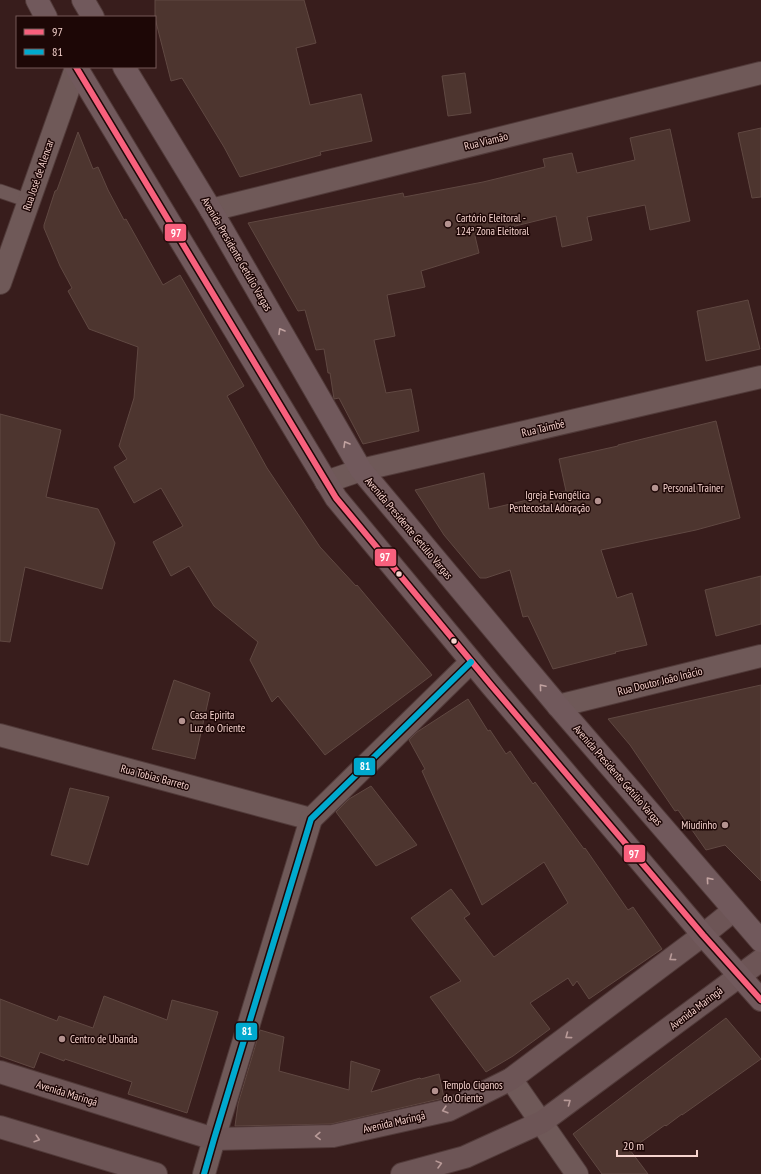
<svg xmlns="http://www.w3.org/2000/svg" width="761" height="1174" font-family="'PT Sans Narrow',sans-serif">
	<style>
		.building { fill: #4d352f; stroke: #604842 }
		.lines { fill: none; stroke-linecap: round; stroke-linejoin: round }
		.service-casing { stroke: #513a39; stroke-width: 15 }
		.minor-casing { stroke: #513a39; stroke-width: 24 }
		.tertiary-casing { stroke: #513a39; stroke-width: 24 }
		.secondary-casing { stroke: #513a39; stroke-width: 24 }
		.primary-casing { stroke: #513a39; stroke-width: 24 }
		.service { stroke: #6f5958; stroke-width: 13 }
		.minor { stroke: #6f5958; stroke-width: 22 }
		.tertiary { stroke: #6f5958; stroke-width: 22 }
		.secondary { stroke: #6d5556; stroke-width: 22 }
		.primary { stroke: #71595c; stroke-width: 22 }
		.bus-1-casing { stroke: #1d0706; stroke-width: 9 }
		.bus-2-casing { stroke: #1d0706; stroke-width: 9 }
		.bus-1 { stroke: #f8607d; stroke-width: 6 }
		.bus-2 { stroke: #00a9ce; stroke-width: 6 }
		.oneway { stroke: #c1a2a0 }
		.oneway2 { stroke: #b89a98 }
		.poi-dot { fill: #b49390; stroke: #1d0706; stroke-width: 1.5 }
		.bus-dot { fill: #f6d3ce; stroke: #1d0706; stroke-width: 1.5 }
		.labels { text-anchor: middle; stroke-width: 3; stroke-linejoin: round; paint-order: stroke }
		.street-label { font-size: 11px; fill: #f6d3ce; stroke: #1d0706 }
		.poi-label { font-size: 11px; fill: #f6d3ce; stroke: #1d0706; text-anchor: start }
		.line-badge { stroke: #1d0706; stroke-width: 1.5 }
		.badge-label { font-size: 11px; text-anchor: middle; font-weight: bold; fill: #fff }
	</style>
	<rect width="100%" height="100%" fill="#381d1c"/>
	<path class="building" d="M155,0h149l12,43 -20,5 14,57 51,-11 11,47 -52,11 1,3 -81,22 -16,-30 -42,-69 -11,3 -16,-63z
		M465,73l6,40 -23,3 -6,-40z
		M761,128v69l-9,1 -14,-65z
		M670,129l20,92 -40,9 -5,-25 -58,12 5,23 -30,7 -6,-31 -81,20 4,17 -58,18 4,16 -38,8 8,41 -21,4 12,53 25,-4 8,42 -56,13 -24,-46 -5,1 -4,-26h-2l-4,-24 -8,1 -11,-40 -7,1 -50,-88 155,-30 1,4 79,-15 62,-15 -2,-8 29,-6 5,20 58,-13 -5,-22z
		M78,132l15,37 5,-2 10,23 16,30 2,-1 37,66 17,-10 64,111 -17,10 40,72 53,79 36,39 1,-1 75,90 -107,80 -47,-59 -6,6 -22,-42 8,-18 -44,-36 -25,-40 -18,10 -18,-34 30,-16 -22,-38 -27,15 -20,-36 13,-8 -8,-13 15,-48 4,-51 -49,-18 -21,-38 4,-3 -12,-22 -16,-38v-3l11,-34 2,-1z
		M748,300l12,49 -54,12 -9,-50z
		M0,414l61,16 -15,67 52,12 17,34 -13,46 -77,-22 -15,75 -10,-1z
		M716,421l24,97 -44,12 -95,20 16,48 15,-5 15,52 -32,7 1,1 -63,16 -25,-53 -5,1 -13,-47 -24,8h-6l-36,-43 -29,-45 69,-17 5,36 77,-18 -7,-32 59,-13v-1z
		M761,576v48l-45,12 -11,-46z
		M174,680l36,13 -15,66 -43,-10z
		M761,685v196l-36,-36 -19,5 -28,-40 -3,1 -45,-66 -22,-26z
		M468,699l20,32 2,-1 16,24 4,-3 23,33 2,-2 49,67 1,-1 43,62 5,-3 29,42 -73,50 -12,-18 -4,5 -5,-8 -38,25 20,26 -37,27 -27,16 -56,-75 31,-16 -50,-63 40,-29 19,25 -6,4 30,39 74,-54 -24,-41 -62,43 -60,-134 3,-2 -16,-29 8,-8z
		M371,786l46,59 -41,21 -40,-54 13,-13z
		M70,788l39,9 -21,68 -37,-10z
		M104,996l63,24 5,-20 46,12 -31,101 -59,-19 4,-12 -67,-23 -1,2 -24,-9 -6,16 -34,-12v-57l57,22 2,-5 34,12z
		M726,1018l35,41 -79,56v-1l-16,12 -1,-1 -35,25 18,24h-46l-29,-40z
		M260,1030l24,7 -5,34 70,19 2,-29 29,9 -9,22 49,-14 1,1 18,-5 5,24 -113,26 -96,2 3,-22z"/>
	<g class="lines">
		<defs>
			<path id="service" d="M0,191l29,10"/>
			<path id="minor" d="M211,210l550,-137
				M0,283l76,-215
				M326,482l35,-12 400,-93
				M558,706l203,-50
				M0,735l311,84
				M511,1079l66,95"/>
			<path id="tertiary" d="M204,1174l10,-35 97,-320 160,-157"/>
			<path id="secondary" d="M0,1072l214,67 119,-3 116,-26 62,-31 192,-144 31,-25
				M0,1127l156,47
				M402,1174l63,-17 77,-35 219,-162"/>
			<path id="primary" d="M37,0l9,17
				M83,0l10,17
				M76,67l260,431 155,187 212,250 58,65
				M124,67l87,143 150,260 197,236 203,235"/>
		</defs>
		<use href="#service" class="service-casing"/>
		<use href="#minor" class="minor-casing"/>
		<use href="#tertiary" class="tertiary-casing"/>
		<use href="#secondary" class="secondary-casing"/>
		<use href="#primary" class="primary-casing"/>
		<use href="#service" class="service"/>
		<use href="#minor" class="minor"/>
		<use href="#tertiary" class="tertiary"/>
		<use href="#secondary" class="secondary"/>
		<use href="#primary" class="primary"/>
		<defs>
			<path id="bus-1" d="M76,67l260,431 155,187 212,250 58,65"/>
			<path id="bus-2" d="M204,1174l10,-35 97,-320 160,-157"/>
		</defs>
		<use href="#bus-1" class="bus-1-casing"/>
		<use href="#bus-2" class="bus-2-casing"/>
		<use href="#bus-1" class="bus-1"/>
		<use href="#bus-2" class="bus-2"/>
	</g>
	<defs><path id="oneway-chevron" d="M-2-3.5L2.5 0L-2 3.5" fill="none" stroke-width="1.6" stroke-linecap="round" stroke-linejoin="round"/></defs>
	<g class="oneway">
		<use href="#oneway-chevron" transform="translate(281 331) rotate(-120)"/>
		<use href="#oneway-chevron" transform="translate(346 444) rotate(-120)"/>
		<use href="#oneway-chevron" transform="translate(542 687) rotate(-130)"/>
		<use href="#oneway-chevron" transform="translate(709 880) rotate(-131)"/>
	</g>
	<g class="oneway2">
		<use href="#oneway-chevron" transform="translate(672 958) rotate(143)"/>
		<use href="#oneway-chevron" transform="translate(568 1036) rotate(143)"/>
		<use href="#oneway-chevron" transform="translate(568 1102) rotate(-36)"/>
		<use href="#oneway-chevron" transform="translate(445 1110) rotate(164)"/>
		<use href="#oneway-chevron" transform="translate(318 1136) rotate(178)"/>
		<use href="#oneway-chevron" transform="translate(37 1139) rotate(17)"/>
		<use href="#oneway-chevron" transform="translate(439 1164) rotate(-15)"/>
	</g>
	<g class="poi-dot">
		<circle cx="448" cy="224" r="4"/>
		<circle cx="655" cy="488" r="4"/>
		<circle cx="598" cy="501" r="4"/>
		<circle cx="182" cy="721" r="4"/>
		<circle cx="725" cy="825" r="4"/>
		<circle cx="62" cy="1039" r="4"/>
		<circle cx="435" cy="1091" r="4"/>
	</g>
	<g class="bus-dot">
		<circle cx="399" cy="574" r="3.5"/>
		<circle cx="454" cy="641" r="3.5"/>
	</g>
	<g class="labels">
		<g class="street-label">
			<text transform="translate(486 141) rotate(-14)" y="4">Rua Viamão</text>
			<text transform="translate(38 175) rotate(-71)" y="4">Rua José de Alencar</text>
			<text transform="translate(237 254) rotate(60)" y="4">Avenida Presidente Getúlio Vargas</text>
			<text transform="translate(543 428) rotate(-13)" y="4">Rua Taimbé</text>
			<text transform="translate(409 528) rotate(50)" y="4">Avenida Presidente Getúlio Vargas</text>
			<text transform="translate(660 681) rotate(-14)" y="4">Rua Doutor João Inácio</text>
			<text transform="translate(618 775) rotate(49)" y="4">Avenida Presidente Getúlio Vargas</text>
			<text transform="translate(155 777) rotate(15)" y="4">Rua Tobias Barreto</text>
			<text transform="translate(696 1008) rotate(-37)" y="4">Avenida Maringá</text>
			<text transform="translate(67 1093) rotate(17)" y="4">Avenida Maringá</text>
			<text transform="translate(394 1122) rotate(-13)" y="4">Avenida Maringá</text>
		</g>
		<g class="poi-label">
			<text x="456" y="222">Cartório Eleitoral -<tspan x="456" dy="13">124ª Zona Eleitoral</tspan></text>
			<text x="663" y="492">Personal Trainer</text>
			<text x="590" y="499" text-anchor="end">Igreja Evangélica<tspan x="590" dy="13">Pentecostal Adoração</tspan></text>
			<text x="190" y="719">Casa Epirita<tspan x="190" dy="13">Luz do Oriente</tspan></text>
			<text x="717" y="829" text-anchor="end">Miudinho</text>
			<text x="70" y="1043">Centro de Ubanda</text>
			<text x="443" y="1089">Templo Ciganos<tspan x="443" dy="13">do Oriente</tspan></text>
		</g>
	</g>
	<g class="line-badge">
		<rect x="164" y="223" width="23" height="19" rx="4" fill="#f8607d"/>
		<rect x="374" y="548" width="23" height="19" rx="4" fill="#f8607d"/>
		<rect x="353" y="757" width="23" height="19" rx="4" fill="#00a9ce"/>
		<rect x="623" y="844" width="23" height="19" rx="4" fill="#f8607d"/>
		<rect x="235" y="1022" width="23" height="19" rx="4" fill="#00a9ce"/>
	</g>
	<g class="badge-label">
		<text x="176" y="237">97</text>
		<text x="385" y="561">97</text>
		<text x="365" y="770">81</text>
		<text x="634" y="858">97</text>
		<text x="247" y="1035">81</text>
	</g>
	<rect x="16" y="16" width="140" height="52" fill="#1d0706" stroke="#745956"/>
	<rect x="24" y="29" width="20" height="6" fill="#f8607d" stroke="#745956"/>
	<text x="52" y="36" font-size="12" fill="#f6d3ce">97</text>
	<rect x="24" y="49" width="20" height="6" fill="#00a9ce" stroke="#745956"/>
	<text x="52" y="56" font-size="12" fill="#f6d3ce">81</text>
	<path d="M617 1150v6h80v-6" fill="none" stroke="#f6d3ce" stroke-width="2"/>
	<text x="623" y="1150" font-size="12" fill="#f6d3ce" stroke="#1d0706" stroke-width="3" paint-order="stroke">20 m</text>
</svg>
